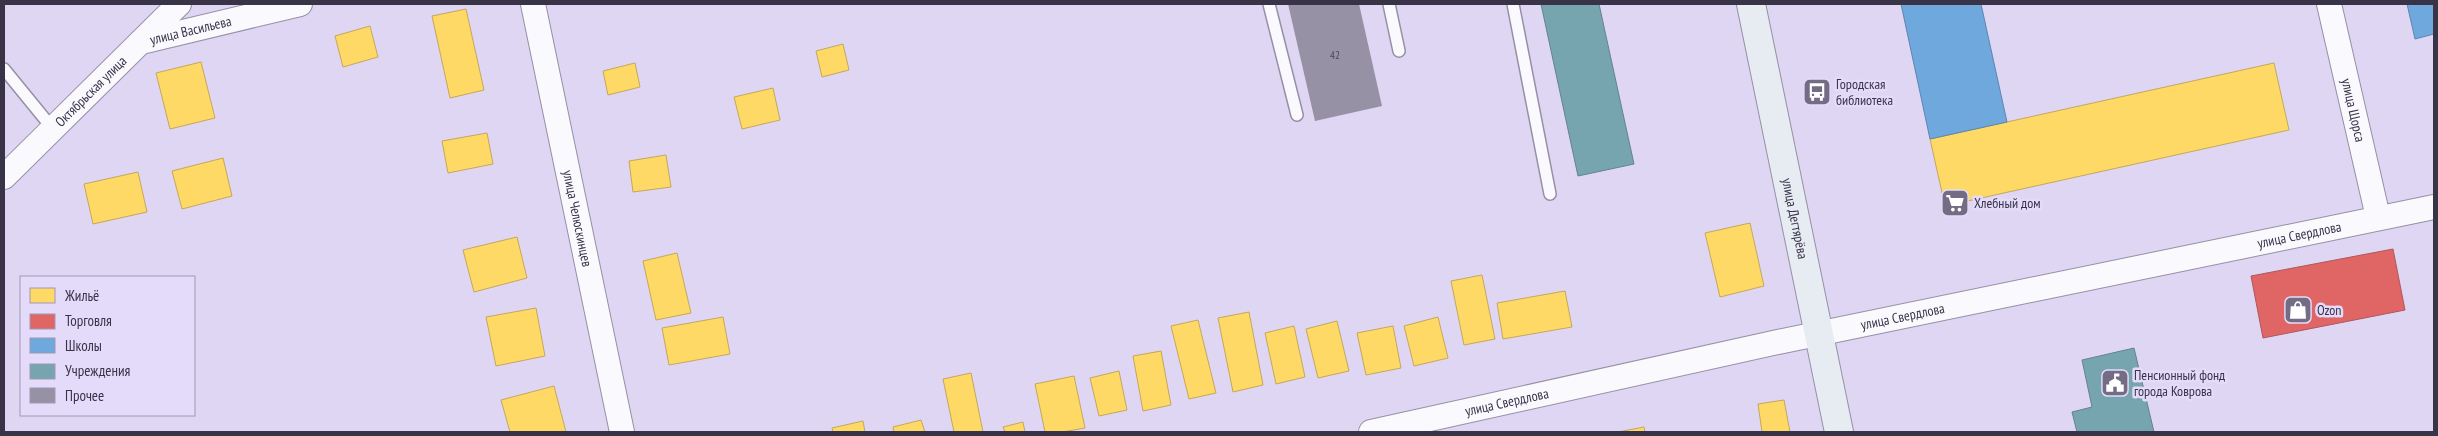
<svg xmlns="http://www.w3.org/2000/svg" width="2438" height="436" font-family="'PT Sans Narrow',sans-serif">
	<style>
		.homes { fill: #ffd966; stroke: #c4a75d }
		.shops { fill: #e06666; stroke: #ae575d }
		.schools { fill: #6fa8dc; stroke: #5f85b0 }
		.public { fill: #76a5af; stroke: #648390 }
		.building { fill: #9791a6 }
		.lines { fill: none; stroke-linecap: round; stroke-linejoin: round }
		.service-casing { stroke: #9690a5; stroke-width: 14 }
		.minor-casing { stroke: #9690a5; stroke-width: 26 }
		.secondary-casing { stroke: #9690a5; stroke-width: 30 }
		.service { stroke: #faf9fd; stroke-width: 11 }
		.minor { stroke: #faf9fd; stroke-width: 24 }
		.secondary { stroke: #e7ebf2; stroke-width: 28 }
		.labels { text-anchor: middle; stroke-width: 5; stroke-linejoin: round; paint-order: stroke }
		.number-label { font-size: 11px; fill: #504a60 }
		.street-label { font-size: 14px; fill: #393348; stroke: #e4dbfb }
		.poi-label { font-size: 14px; fill: #393348; stroke: #e4dbfb; text-anchor: start }
	</style>
	<rect width="100%" height="100%" fill="#ded6f3"/>
	<path class="homes" d="M466,9l18,81 -34,8 -18,-82z
		M370,26l8,31 -35,10 -8,-31z
		M843,44l6,26 -27,7 -6,-26z
		M201,62l14,56 -45,11 -14,-56z
		M635,63l5,24 -32,8 -5,-24z
		M2274,63l15,67 -344,76 -15,-67z
		M773,88l7,32 -38,9 -8,-32z
		M487,133l6,31 -45,9 -6,-32z
		M666,155l5,32 -38,5 -4,-31z
		M223,158l9,38 -50,13 -10,-38z
		M138,172l9,40 -54,12 -9,-40z
		M1750,223l14,63 -44,11 -15,-64z
		M517,237l10,41 -53,14 -11,-42z
		M677,253l14,60 -35,7 -13,-59z
		M1482,275l13,64 -31,6 -13,-64z
		M1565,291l7,36 -69,12 -6,-36z
		M536,308l9,48 -49,10 -10,-49z
		M1249,312l14,73 -30,7 -15,-74z
		M723,317l7,37 -61,11 -7,-37z
		M1438,317l10,41 -34,8 -10,-40z
		M1198,320l18,73 -27,6 -18,-73z
		M1337,321l12,50 -31,7 -12,-49z
		M1294,326l11,51 -29,7 -11,-51z
		M1393,326l8,42 -35,7 -9,-42z
		M1161,351l10,54 -28,6 -10,-55z
		M1119,371l8,39 -28,6 -9,-38z
		M971,373l12,59h-29l-11,-53z
		M1074,376l11,52 -23,4h-17l-10,-48z
		M554,386l12,46h-56l-9,-32z
		M1784,400l6,32h-28l-4,-28z
		M921,420l4,12h-31l-1,-5z
		M863,421l2,11h-32l-1,-4z
		M1023,422l2,10h-20l-2,-5z
		M1644,427l1,5h-27z"/>
	<path class="shops" d="M2393,249l12,61 -142,28 -12,-62z"/>
	<path class="schools" d="M1901,4h80l26,118 -77,17z
		M2407,4h27v30l-19,5z"/>
	<path class="public" d="M1541,4h58l35,160 -56,12z
		M2134,348l20,84h-77l-5,-20 20,-5 -10,-47z"/>
	<path class="building" d="M1288,4h71l23,102 -67,15z"/>
	<g class="lines">
		<defs>
			<path id="service" d="M1269,4l28,111
				M1389,4l10,47
				M1513,4l37,190
				M4,69l49,60"/>
			<g id="minor">
				<path id="s1" d="M533,4l89,428"/>
				<path id="s2" d="M2329,4l49,213"/>
				<path id="s3" d="M141,42l159,-38"/>
				<path id="s4" d="M4,177l175,-173"/>
				<path id="s5" d="M1371,432l407,-90 656,-135"/>
			</g>
			<g id="secondary">
				<path id="s6" d="M1751,4l88,428"/>
			</g>
		</defs>
		<use href="#service" class="service-casing"/>
		<use href="#minor" class="minor-casing"/>
		<use href="#secondary" class="secondary-casing"/>
		<use href="#service" class="service"/>
		<use href="#minor" class="minor"/>
		<use href="#secondary" class="secondary"/>
	</g>
	<defs>
		<symbol id="bus-square" viewBox="-11 -11 22 22"><rect x="-9" y="-9" width="18" height="18" rx="4" fill="#736c84" stroke="#e4dbfb"/><path d="M-5-6H5V4H4V6H2V4H-2V6H-4V4H-5ZM-3.5-4V0h7V-4ZM-3.5 1.2v1.5H-2V1.2ZM2 1.2v1.5H3.5V1.2Z" fill="#fff"/></symbol>
		<symbol id="supermarket-square" viewBox="-11 -11 22 22"><rect x="-9" y="-9" width="18" height="18" rx="4" fill="#736c84" stroke="#e4dbfb"/><path d="M-6-5.5h2.5l.6 2H6L4.5 2H-2.5L-4.4-4H-6ZM-1.5 3.2a1.3 1.3 0 1 0 .1 0ZM3 3.2a1.3 1.3 0 1 0 .1 0Z" fill="#fff"/></symbol>
		<symbol id="shop-square" viewBox="-11 -11 22 22"><rect x="-9" y="-9" width="18" height="18" rx="4" fill="#736c84" stroke="#e4dbfb"/><path d="M-5-2.5h2.3a2.7 3.5 0 0 1 5.4 0H5L5.5 6h-11ZM-1.5-2.5h3a1.5 2.3 0 0 0-3 0Z" fill="#fff"/></symbol>
		<symbol id="civic-square" viewBox="-11 -11 22 22"><rect x="-9" y="-9" width="18" height="18" rx="4" fill="#736c84" stroke="#e4dbfb"/><path d="M-.6-6.5H3V-4.5H.6V-3L4-1V1h2V6H-6V1h2V-1L-.6-3ZM-1.2 2.5V6h2.4V2.5Z" fill="#fff"/></symbol>
	</defs>
	<g fill-rule="evenodd">
		<use href="#bus-square" x="1801" y="76" width="32" height="32"/>
		<use href="#supermarket-square" x="1939" y="187" width="32" height="32"/>
		<use href="#shop-square" x="2282" y="294" width="32" height="32"/>
		<use href="#civic-square" x="2099" y="367" width="32" height="32"/>
	</g>
	<g class="labels">
		<g class="number-label">
			<text x="1335" y="59">42</text>
		</g>
		<g class="street-label">
			<text dy="5" stroke="none"><textPath href="#s3" startOffset="51">улица Васильева</textPath></text>
			<text dy="5" stroke="none"><textPath href="#s4" startOffset="122">Октябрьская улица</textPath></text>
			<text dy="5" stroke="none"><textPath href="#s2" startOffset="109">улица Щорса</textPath></text>
			<text dy="5" stroke="none"><textPath href="#s1" startOffset="219">улица Челюскинцев</textPath></text>
			<text dy="5" stroke="none"><textPath href="#s6" startOffset="219">улица Дегтярёва</textPath></text>
			<text dy="5" stroke="none"><textPath href="#s5" startOffset="949">улица Свердлова</textPath></text>
			<text dy="5" stroke="none"><textPath href="#s5" startOffset="544">улица Свердлова</textPath></text>
			<text dy="5" stroke="none"><textPath href="#s5" startOffset="139">улица Свердлова</textPath></text>
		</g>
		<g class="poi-label">
			<text x="1836" y="89">Городская<tspan x="1836" dy="16">библиотека</tspan></text>
			<text x="1974" y="208">Хлебный дом</text>
			<text x="2317" y="315">Ozon</text>
			<text x="2134" y="380">Пенсионный фонд<tspan x="2134" dy="16">города Коврова</tspan></text>
		</g>
	</g>
	<rect width="2438" height="436" fill="none" stroke="#393348" stroke-width="10"/>
	<rect x="20" y="276" width="175" height="140" fill="#e4dbfb" stroke="#a098b3"/>
	<rect x="30" y="288" width="25" height="15" fill="#ffd966" stroke="#a098b3"/>
	<text x="65" y="301" font-size="15" fill="#393348">Жильё</text>
	<rect x="30" y="314" width="25" height="15" fill="#e06666" stroke="#a098b3"/>
	<text x="65" y="326" font-size="15" fill="#393348">Торговля</text>
	<rect x="30" y="338" width="25" height="15" fill="#6fa8dc" stroke="#a098b3"/>
	<text x="65" y="351" font-size="15" fill="#393348">Школы</text>
	<rect x="30" y="364" width="25" height="15" fill="#76a5af" stroke="#a098b3"/>
	<text x="65" y="376" font-size="15" fill="#393348">Учреждения</text>
	<rect x="30" y="388" width="25" height="15" fill="#9791a6" stroke="#a098b3"/>
	<text x="65" y="401" font-size="15" fill="#393348">Прочее</text>
</svg>
